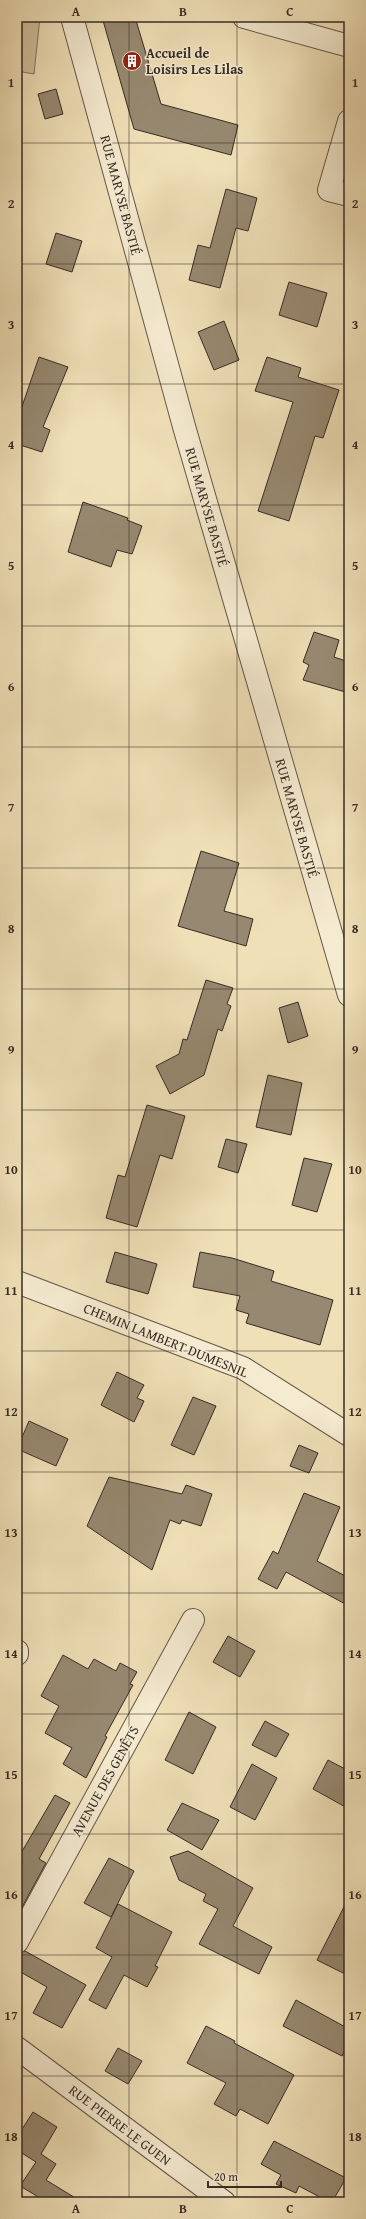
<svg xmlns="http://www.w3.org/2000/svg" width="366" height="2219" font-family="'Gentium Book Plus',serif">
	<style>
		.green { fill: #d1c19f; stroke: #847662 }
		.building { fill: #978971; stroke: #372b24 }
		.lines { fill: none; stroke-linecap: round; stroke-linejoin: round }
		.minor-casing { stroke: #655849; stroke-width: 24 }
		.minor { stroke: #f5ebd1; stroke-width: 22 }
		.grid { fill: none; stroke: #372b24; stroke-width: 1; stroke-opacity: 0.55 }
		.labels { text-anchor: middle; stroke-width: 3; stroke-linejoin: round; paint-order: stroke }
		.poi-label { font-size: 14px; font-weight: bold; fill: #372b24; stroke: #f5ebd1; text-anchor: start }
		.street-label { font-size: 14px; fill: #372b24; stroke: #f5ebd1 }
		.neatline { fill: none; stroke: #372b24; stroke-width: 1.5 }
		.grid-label { font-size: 13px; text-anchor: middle; font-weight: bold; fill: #372b24 }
	</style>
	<rect width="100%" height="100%" fill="#f0e0b8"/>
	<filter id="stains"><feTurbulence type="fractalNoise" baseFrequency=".005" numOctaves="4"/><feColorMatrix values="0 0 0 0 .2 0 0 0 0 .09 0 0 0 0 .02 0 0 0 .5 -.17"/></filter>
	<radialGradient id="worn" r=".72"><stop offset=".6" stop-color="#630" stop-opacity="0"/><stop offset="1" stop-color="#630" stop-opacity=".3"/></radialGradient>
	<path class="green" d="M17,17h23l-6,57 -17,-3z"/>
	<path class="building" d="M102,17h33l26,87 77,21 -7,30 -97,-26z
		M56,89l7,25 -18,5 -7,-25z
		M226,189l31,9 -9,33 -12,-3 -16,60 -31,-8 9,-35 12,3z
		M56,233l26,8 -10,31 -26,-8z
		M289,282l38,11 -10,34 -38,-12z
		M224,321l15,39 -25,10 -16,-38z
		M39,357l29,10 -25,60 7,3 -8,22 -25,-8v-23z
		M267,357l34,11 -3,9 41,13 -16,48 -8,-2 -26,85 -31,-10 35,-109 -38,-11z
		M83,502l45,16 -1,2 15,6 -10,28 -15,-4 -6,17 -43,-15z
		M314,632l25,8 -5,17 15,5v31l-46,-13 6,-15 -6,-3z
		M201,851l38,12 -15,48 29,8 -7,27 -68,-20z
		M206,980l27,8 -6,16 4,2 -9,25 -4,-2 -14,46 -34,19 -14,-28 23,-12 4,-15 4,1z
		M298,1002l10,34 -20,7 -9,-35z
		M268,1075l34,8 -11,52 -35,-8z
		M147,1105l38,11 -13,43 -12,-4 -23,72 -31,-9 12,-43 7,2z
		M226,1139l21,5 -9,29 -20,-6z
		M304,1158l28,6 -15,48 -25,-7z
		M115,1252l42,12 -9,30 -42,-12z
		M200,1252l32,6 42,13 -3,10 62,19 -13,45 -74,-22 3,-9 -13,-4 4,-14 -47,-9z
		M117,1372l27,13 -7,13 7,3 -10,21 -33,-17z
		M193,1397l23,9 -22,49 -23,-10z
		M29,1421l39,18 -12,27 -39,-17z
		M299,1445l19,8 -9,20 -19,-7z
		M109,1477l73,17 4,-9 26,9 -11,32 -19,-6 -2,4 -10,-4 -18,50 -65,-44z
		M304,1493l36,14 -23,54 32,17v28l-63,-34 -9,17 -19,-10 15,-28 5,3z
		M228,1636l27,15 -15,26 -27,-15z
		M63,1655l25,14 6,-10 22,12 4,-8 17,9 -7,12 3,1 -28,51 2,1 -21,41 -23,-14 9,-16 -27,-15 14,-27 -18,-10z
		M189,1712l27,15 -23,47 -28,-14z
		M265,1721l24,13 -13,23 -24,-12z
		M328,1760l21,11v38l-36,-20z
		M252,1764l25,14 -22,42 -25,-13z
		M55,1795l15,8 -31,56 7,4 -25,46 -4,-2v-47z
		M182,1803l37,17 -17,30 -35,-20z
		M188,1851l65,37 -20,38 39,21 -13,27 -60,-30 19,-35 -15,-8 3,-7 -27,-14 -9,-23z
		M109,1858l25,13 -23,46 -27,-14z
		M349,1897v79l-32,-16z
		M118,1904l54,28 -17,34 3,1 -11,20 -23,-12 -18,34 -17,-9 23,-43 -16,-9z
		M25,1951l61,34 -24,43 -29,-15 14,-26 -30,-17v-16z
		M296,2000l53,29v13l-7,14 -59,-30z
		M206,2026l29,15 -1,2 60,32 -26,49 -28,-15 -4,7 -22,-12 12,-21 -39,-20z
		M118,2048l24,13 -14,23 -23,-13z
		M33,2112l24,15 -16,27 15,10 -10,16 36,22h-35l-27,-16 16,-24 -19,-12v-13z
		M274,2141l72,37 -14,24h-3l-30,-16 -3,7 -20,-9 5,-9 -20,-11z"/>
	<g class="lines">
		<defs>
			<path id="minor" d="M72,17l113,413 164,565
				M244,17l105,29
				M349,121l-20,69 20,5
				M17,1282l226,86 106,67
				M17,1654v-3
				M17,1942l176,-322
				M17,2048l207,154"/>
		</defs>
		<use href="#minor" class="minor-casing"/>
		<use href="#minor" class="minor"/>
	</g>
	<path class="grid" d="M129,17v2185M237,17v2185M17,143h332M17,264h332M17,384h332M17,505h332M17,626h332M17,747h332M17,868h332M17,989h332M17,1110h332M17,1230h332M17,1351h332M17,1472h332M17,1593h332M17,1714h332M17,1834h332M17,1955h332M17,2076h332"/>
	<defs>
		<symbol id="building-disc" viewBox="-11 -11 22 22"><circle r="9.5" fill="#8f2418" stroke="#f5ebd1"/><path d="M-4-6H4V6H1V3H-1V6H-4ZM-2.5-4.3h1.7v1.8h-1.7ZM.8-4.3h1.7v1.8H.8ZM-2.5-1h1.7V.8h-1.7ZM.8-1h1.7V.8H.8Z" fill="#fff"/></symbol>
	</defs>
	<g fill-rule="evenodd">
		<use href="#building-disc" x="121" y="50" width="22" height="22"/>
	</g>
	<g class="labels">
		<g class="poi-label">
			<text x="146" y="58">Accueil de<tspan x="146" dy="16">Loisirs Les Lilas</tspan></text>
		</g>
		<g class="street-label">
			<text transform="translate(121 195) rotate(75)" y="5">RUE MARYSE BASTIÉ</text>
			<text transform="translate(207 507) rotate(74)" y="5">RUE MARYSE BASTIÉ</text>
			<text transform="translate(297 818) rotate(74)" y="5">RUE MARYSE BASTIÉ</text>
			<text transform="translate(166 1340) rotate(22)" y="5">CHEMIN LAMBERT DUMESNIL</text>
			<text transform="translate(105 1781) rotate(-61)" y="5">AVENUE DES GENÊTS</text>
			<text transform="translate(120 2125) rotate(37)" y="5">RUE PIERRE LE GUEN</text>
		</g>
	</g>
	<rect width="366" height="2219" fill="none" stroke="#f0e0b8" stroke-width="44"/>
	<path d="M208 2181v6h73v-6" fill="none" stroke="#372b24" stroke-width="2"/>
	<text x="214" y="2181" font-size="12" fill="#372b24" stroke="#f5ebd1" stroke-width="3" paint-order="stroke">20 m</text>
	<rect x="22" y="22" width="322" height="2175" class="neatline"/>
	<g class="grid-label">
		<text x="76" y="16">A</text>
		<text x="183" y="16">B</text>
		<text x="290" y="16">C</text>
		<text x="11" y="87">1</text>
		<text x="355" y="87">1</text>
		<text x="11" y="208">2</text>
		<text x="355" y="208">2</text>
		<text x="11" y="329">3</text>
		<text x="355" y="329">3</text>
		<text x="11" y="449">4</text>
		<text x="355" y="449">4</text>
		<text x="11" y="570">5</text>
		<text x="355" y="570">5</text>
		<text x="11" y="691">6</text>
		<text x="355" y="691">6</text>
		<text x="11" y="812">7</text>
		<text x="355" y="812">7</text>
		<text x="11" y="933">8</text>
		<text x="355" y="933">8</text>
		<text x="11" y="1054">9</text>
		<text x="355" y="1054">9</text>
		<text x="11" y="1174">10</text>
		<text x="355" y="1174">10</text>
		<text x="11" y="1295">11</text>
		<text x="355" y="1295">11</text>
		<text x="11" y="1416">12</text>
		<text x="355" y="1416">12</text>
		<text x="11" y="1537">13</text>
		<text x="355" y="1537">13</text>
		<text x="11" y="1658">14</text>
		<text x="355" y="1658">14</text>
		<text x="11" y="1779">15</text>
		<text x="355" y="1779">15</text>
		<text x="11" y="1899">16</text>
		<text x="355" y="1899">16</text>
		<text x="11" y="2020">17</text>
		<text x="355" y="2020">17</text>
		<text x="11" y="2141">18</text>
		<text x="355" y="2141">18</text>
		<text x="76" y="2213">A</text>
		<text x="183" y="2213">B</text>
		<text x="290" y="2213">C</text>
	</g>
	<rect width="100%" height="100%" filter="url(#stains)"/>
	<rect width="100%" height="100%" fill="url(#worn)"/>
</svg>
